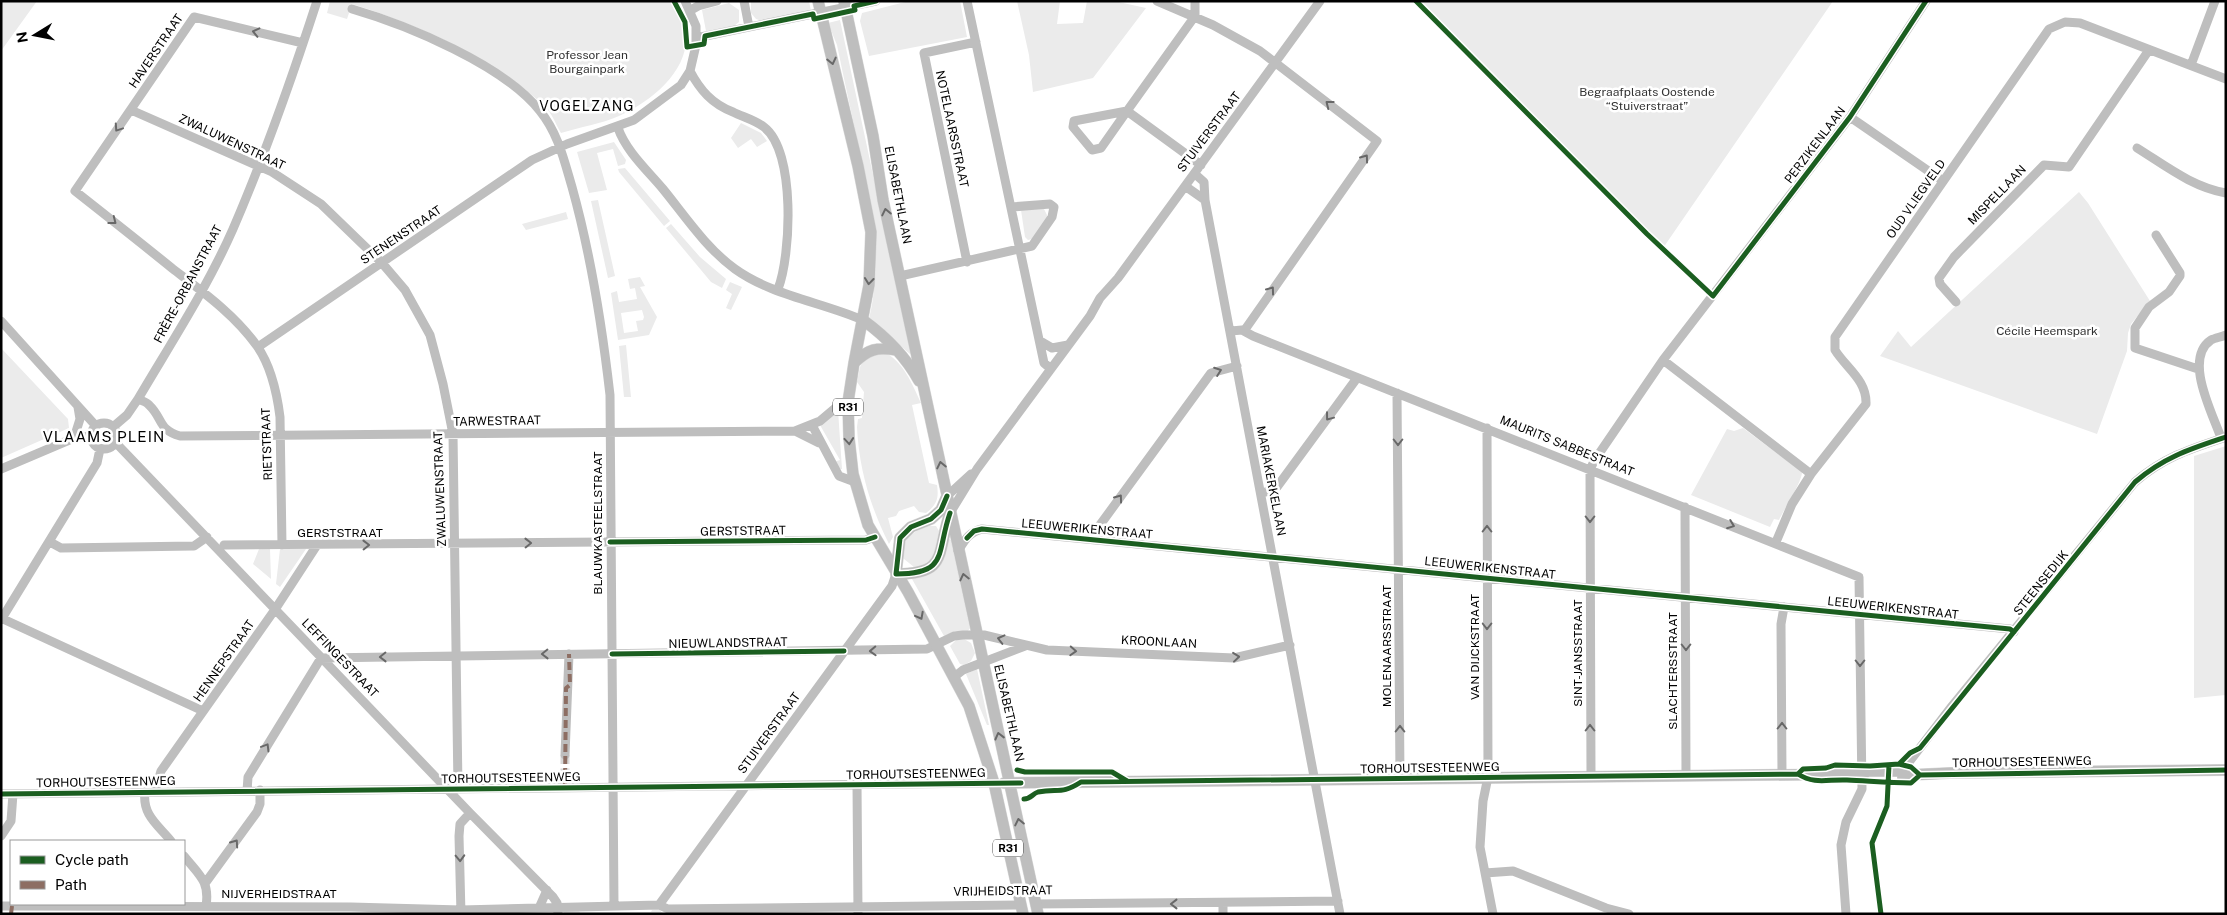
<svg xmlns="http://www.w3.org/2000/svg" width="2227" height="915" viewBox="0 0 2227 915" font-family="'Public Sans',sans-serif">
<rect width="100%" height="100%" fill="#fff"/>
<path fill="#ebebeb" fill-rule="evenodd" d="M1,1h36l-36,50z
M330,1h341c40,48 -7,95 -52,115 -18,8 -39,11 -58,17 -5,-8 -9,-20 -16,-26 -46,-47 -131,-84 -193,-103l-5,15 -20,-6z
M751,1h58l2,10 -49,10 -6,-2 -5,-6z
M909,1h51l7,36 -98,19 -9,-35 2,-8z
M1017,1h43l-3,23 26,-1 4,-22h27l32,7 -53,70 -60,14 -4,-37z
M1414,1h419l-172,250z
M729,3l10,7v12l-5,4 -28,5 -4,-21z
M840,20l71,333 -1,1 -41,-35c14,-59 3,-112 -10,-170 -7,-35 -15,-69 -22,-104l-9,-22z
M741,123l20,10 6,8 -10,6 -6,-8 -13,9 -7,-10z
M614,142l12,18 -1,4 -7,2 -5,-17 -16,4 10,37 -18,3 -12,-41z
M625,168l45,53 -6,5 -45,-54 -1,-3z
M2079,192l9,11 62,98 -19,23 -3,9 -1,18 -30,83 -217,-78 18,-25 13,16z
M598,200l17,76 -7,2 -17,-77z
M1043,207l5,10 -16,22 -4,1 -3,-3 -4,-27z
M566,212l2,7 -42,11 -4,-6z
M671,224l29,33 26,22 -4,9 -11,-6 -45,-54z
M640,277l5,9 -5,1 17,30 -8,18 -31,5 -7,-47 6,-2 2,11 18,-3 -2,-11 -5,1 -2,-10zM642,310l2,7 -1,3 -7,1 2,10 -14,2 -3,-20z
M730,282l12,5 -11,23 -5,-2 6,-14 -6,-4z
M626,345l5,52h-7l-5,-51z
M1,348l67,71 1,9 -68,30z
M884,352c20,10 28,32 37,51l-9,2 17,78 8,2c2,13 0,20 -11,28l-7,-1 -5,-6 -15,5 -3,5 -8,2 5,19 -4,7c-19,-38 -30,-75 -32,-117l1,-8 4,-1 2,-26 -7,-10 3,-15 5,-10z
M838,410l4,59h-3l-5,-7 6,-2 -20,-35z
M1743,428l59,44c0,10 -18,37 -23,48l-5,-1 -4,8 -79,-32 36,-66 7,2z
M2226,446v249l-32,3v-242z
M927,526h9l3,5 -5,25 -5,8 -15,3 -10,-8c-6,-18 9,-27 23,-33z
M948,538l3,2 19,88 -2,3h-13l-11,5 -32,-57c26,-7 32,-12 36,-41z
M259,549h11l1,30 -18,-15z
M280,549h26l-26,38 -4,-3z
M964,639l7,4 4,10 -4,8 -7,4 -4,-1 -10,-18 6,-6z
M977,669l12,56h-2l-21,-51z
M579,910l1,3 71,-1 1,-2h8l3,4h-100l2,-3z"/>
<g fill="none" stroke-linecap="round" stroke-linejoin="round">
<path stroke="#d9d9d9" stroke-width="9" stroke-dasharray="9 4.5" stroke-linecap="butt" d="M565,755v19"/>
<defs>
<path id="major" d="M818,1l40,165 13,66 -2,53 -15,78 -6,39 1,36 4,36 15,51 40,67 61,114 25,77 29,131
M844,1l29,135 10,64 155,714
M863,320c22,16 43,37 56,61
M854,363c14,-14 23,-16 42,-13
M896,573l4,-35 11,-11 20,-8 10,-9 6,-14
M896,574c53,0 40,-20 54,-61
M1903,778l5,-3 42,-2 276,-3
M1004,783l858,-9 6,-3h35l5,4"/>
</defs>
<use href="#major" stroke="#dbdbdb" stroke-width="12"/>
<path stroke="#bebebe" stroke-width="9" d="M744,1l5,26
M967,1l77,362 7,6
M1157,1l56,24 47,26 117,90 -133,190
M352,9c55,16 152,56 188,102 18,22 24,49 32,76 19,68 30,138 38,208l4,510
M691,10l7,-4 19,-5
M1195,16l-68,95 -53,10 -1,6 19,23 9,-2 26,-37 74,54
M1195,16v-15
M696,38l180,-37
M2191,65l24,-64
M690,71c10,19 22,33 43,41 10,5 22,8 31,15 32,24 27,129 14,162
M131,110l141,62 49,32 61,59 23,27 25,45 13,49 10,50 5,355
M1850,117l93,64
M618,128c8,23 29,42 45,61 22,27 43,59 72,80 36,26 86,33 128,51
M2137,148c29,18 55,39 89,45
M1195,174l9,8 1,18 135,714
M1185,186l20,14
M2156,235l24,38v3l-11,16 -20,15 -14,21v20l63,21
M967,262l-43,-209 52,-11
M900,276l132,-30 20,-29 2,-10 -4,-3 -39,3
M1956,302l-16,-18 -1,-6 15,-21 90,-92 25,2 80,-117
M1,321l95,105
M1231,331l11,-1 11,6 606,241 3,212 -16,33 -5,23 5,69
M1040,341l12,7 16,-3
M258,347l274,-187 35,-16 67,-24 47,-35 9,-14 6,-26v-19l-11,-25
M1663,360l148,114
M1397,393l3,385
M138,399c4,2 9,3 11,6 14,13 9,25 31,31l615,-5 25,-10 19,-16 9,-3
M91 436a13 13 0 1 1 26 0a13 13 0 1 1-26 0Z
M812,425l27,51 16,6
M113,427l14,-12 11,-16c33,-56 69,-111 95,-170 32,-74 59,-151 84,-228
M1487,428l1,349 -5,24 -3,46 13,67
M795,431l24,12
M74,438l6,-19 -2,-12
M2221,438c-8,-24 -38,-79 -10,-98 4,-2 10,-3 15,-5
M116,443l354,370 83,84 4,6 1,11
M1,469l73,-31 17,-2
M1261,494l16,-7 80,-109
M947,496l24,-22
M1685,507l1,269
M950,513l27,-44 113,-153 10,-18 18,-20 202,-277
M1096,540l1,-11 114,-156 26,-7
M50,542l11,6 133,-2 13,-9
M1776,542l16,-38 19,-30 55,-70c1,-24 -20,-36 -31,-54v-13l214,-308 16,-7 15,1 146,56
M224,545l642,-5 9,-3
M282,545l-2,-128c-3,-24 -9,-51 -23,-71 -22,-31 -54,-54 -84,-77 -32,-26 -65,-52 -98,-78l119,-174 109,26
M958,551c7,-11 11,-19 24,-22l1028,100 4,3
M1,618l202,93
M1,620l96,-157 3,-14
M954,677l9,-7 62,-24
M565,755l4,-101
M565,774v14
M1782,774l-1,-150 3,-17
M1591,776l-1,-306 4,-9 69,-101 187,-243 76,-116
M1902,777l4,-11 46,-60 183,-224c29,-25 55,-33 91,-45
M857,784l1,130
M247,791l1,-14 73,-119 606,-9 27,-13 9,-1h21l63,15 187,8 56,-13
M145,792c-3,23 13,33 26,49
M155,792l6,-21 115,-163 41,-63
M1,794l993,-11
M1,836l10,-15 2,-27
M184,856c15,19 26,25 22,50
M1485,873l28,-2 93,37 23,6
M206,882l51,-70 3,-8v-14
M1223,903v11
M1036,904l302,-3
M659,905l233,-319 4,-12
M1,906l350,1 110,3 198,-5 9,4 353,-4
M539,908l8,-18
M461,914l-2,-78 1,-12 10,-11"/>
<use href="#major" stroke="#bebebe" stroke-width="11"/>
<path stroke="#8d6e63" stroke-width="4" stroke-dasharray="8 4" stroke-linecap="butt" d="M565,788l1,-100 4,-3 -1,-31
M11,914l1,-8"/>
<defs>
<path id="cycleway" d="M674,1l11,21 2,25 17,-3 1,-8 108,-22 1,5 41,-9 -1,-4 22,-5
M1416,1l231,233 66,62 137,-179 76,-116
M947,496l-6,14 -10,9 -20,8 -11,11 -4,36c53,0 40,-21 54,-61
M967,538l7,-7 8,-2 1028,100 4,3
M610,542l256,-2 9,-3
M612,654l232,-3
M1899,764l11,-11 10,-5 215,-266c29,-25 55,-33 91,-45
M1017,770l8,2h87l15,9
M1798,774l5,-5 23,-1 9,-3 35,1 29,-2 12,3 9,8
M1798,774c17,11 30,5 49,6 22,1 43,3 64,3l9,-8
M1920,775l306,-5
M1,794l1020,-11
M1024,799c7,0 8,-5 14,-7 20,-4 23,3 43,-10l717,-8
M1881,914l-9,-71 15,-37 2,-41"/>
</defs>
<use href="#cycleway" stroke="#fff" stroke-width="8"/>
<use href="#cycleway" stroke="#1b5e20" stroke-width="5"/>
</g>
<defs><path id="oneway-chevron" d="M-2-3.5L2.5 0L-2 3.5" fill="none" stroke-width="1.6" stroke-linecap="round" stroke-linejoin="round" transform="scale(1.25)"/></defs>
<g stroke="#686868">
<use href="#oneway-chevron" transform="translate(256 32) rotate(-167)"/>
<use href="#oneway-chevron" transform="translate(832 61) rotate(77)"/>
<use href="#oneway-chevron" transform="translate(1329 104) rotate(-142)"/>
<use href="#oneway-chevron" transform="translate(118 128) rotate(124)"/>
<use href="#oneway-chevron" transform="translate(1365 158) rotate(-54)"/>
<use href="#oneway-chevron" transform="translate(886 212) rotate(-102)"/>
<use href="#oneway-chevron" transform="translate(113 221) rotate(38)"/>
<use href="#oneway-chevron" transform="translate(869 281) rotate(96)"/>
<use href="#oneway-chevron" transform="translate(1271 290) rotate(-54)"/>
<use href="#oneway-chevron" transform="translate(1218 371) rotate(-20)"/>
<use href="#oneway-chevron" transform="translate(1329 417) rotate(127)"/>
<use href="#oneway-chevron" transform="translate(849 441) rotate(85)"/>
<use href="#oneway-chevron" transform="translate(1398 442) rotate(90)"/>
<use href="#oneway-chevron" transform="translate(941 465) rotate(-102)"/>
<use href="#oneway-chevron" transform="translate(1119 498) rotate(-54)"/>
<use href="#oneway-chevron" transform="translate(1590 519) rotate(90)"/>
<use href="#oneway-chevron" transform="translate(1731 525) rotate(21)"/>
<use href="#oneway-chevron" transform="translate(1487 529) rotate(-90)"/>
<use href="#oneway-chevron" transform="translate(528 543) rotate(-1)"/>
<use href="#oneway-chevron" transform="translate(366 545) rotate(-1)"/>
<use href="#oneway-chevron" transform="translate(964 577) rotate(-103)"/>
<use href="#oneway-chevron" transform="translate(920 616) rotate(62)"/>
<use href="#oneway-chevron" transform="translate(1487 626) rotate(90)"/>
<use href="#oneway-chevron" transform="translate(1001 639) rotate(-166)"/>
<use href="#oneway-chevron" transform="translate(1686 647) rotate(90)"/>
<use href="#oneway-chevron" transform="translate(873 651) rotate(178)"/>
<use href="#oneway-chevron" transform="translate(1073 651) rotate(3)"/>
<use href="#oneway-chevron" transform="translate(545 654) rotate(179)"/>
<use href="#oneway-chevron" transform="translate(383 657) rotate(179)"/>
<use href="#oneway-chevron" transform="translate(1236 657) rotate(-6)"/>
<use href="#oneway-chevron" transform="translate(1860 663) rotate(90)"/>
<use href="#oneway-chevron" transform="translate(1782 726) rotate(-90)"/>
<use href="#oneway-chevron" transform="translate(1590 728) rotate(-90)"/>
<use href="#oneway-chevron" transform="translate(1400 729) rotate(-90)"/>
<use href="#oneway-chevron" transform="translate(999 736) rotate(-104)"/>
<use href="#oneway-chevron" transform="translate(266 747) rotate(-59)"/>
<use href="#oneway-chevron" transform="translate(1019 822) rotate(-102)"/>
<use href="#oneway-chevron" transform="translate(235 843) rotate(-55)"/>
<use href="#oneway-chevron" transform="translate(460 858) rotate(88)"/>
<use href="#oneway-chevron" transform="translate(1174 904) rotate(180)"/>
</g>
<g text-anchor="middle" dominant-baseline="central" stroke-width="5" stroke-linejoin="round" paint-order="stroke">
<g fill="#fff" stroke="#4c4c4c" stroke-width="1">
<rect x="833" y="398.5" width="30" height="17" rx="4"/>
<rect x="993" y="839.5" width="30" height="17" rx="4"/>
</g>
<g font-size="11" font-weight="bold" fill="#000">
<text x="848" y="407">R31</text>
<text x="1008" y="848">R31</text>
</g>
<g font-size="12" fill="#000" stroke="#fff">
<text transform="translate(156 51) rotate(-56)">HAVERSTRAAT</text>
<text transform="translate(952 129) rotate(78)">NOTELAARSSTRAAT</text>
<text transform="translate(1209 132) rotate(-53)">STUIVERSTRAAT</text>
<text transform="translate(232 142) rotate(25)">ZWALUWENSTRAAT</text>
<text transform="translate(1815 145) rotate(-53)">PERZIKENLAAN</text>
<text transform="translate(898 195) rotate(79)">ELISABETHLAAN</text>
<text transform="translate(1997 195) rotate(-46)">MISPELLAAN</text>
<text transform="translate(1916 199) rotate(-55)">OUD VLIEGVELD</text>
<text transform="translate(401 235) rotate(-34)">STENENSTRAAT</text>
<text transform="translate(188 284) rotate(-62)">FRÈRE-ORBANSTRAAT</text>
<text transform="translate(497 421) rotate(-1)">TARWESTRAAT</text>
<text transform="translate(267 444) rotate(-92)">RIETSTRAAT</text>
<text transform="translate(1567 446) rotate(22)">MAURITS SABBESTRAAT</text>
<text transform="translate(1271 481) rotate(79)">MARIAKERKELAAN</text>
<text transform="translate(440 489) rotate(-92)">ZWALUWENSTRAAT</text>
<text transform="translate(598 523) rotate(-90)">BLAUWKASTEELSTRAAT</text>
<text transform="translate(1087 529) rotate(5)">LEEUWERIKENSTRAAT</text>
<text transform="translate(743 531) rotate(-1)">GERSTSTRAAT</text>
<text x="340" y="533">GERSTSTRAAT</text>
<text transform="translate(1490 568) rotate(6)">LEEUWERIKENSTRAAT</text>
<text transform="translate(2041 583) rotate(-51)">STEENSEDIJK</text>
<text transform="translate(1893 608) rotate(6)">LEEUWERIKENSTRAAT</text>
<text transform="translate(1159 642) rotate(3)">KROONLAAN</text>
<text transform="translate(728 643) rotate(-1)">NIEUWLANDSTRAAT</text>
<text transform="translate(1387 646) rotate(-90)">MOLENAARSSTRAAT</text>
<text transform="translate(1475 647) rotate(-90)">VAN DIJCKSTRAAT</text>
<text transform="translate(1578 653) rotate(-90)">SINT-JANSSTRAAT</text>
<text transform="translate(340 658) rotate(46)">LEFFINGESTRAAT</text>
<text transform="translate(224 661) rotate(-55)">HENNEPSTRAAT</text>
<text transform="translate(1673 671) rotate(-90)">SLACHTERSSTRAAT</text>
<text transform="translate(1009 713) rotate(77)">ELISABETHLAAN</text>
<text transform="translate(769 733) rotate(-54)">STUIVERSTRAAT</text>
<text transform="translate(2022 762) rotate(-1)">TORHOUTSESTEENWEG</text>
<text transform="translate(1430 768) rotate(-1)">TORHOUTSESTEENWEG</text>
<text transform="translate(916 774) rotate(-1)">TORHOUTSESTEENWEG</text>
<text transform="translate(511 778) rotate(-1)">TORHOUTSESTEENWEG</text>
<text transform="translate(106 782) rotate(-1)">TORHOUTSESTEENWEG</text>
<text transform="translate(1003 891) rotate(-1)">VRIJHEIDSTRAAT</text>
<text x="279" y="894">NIJVERHEIDSTRAAT</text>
</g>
<g font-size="12" fill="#323232" stroke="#fff">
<text x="587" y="55">Professor Jean<tspan x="587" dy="14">Bourgainpark</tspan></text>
<text x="1647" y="92">Begraafplaats Oostende<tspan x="1647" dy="14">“Stuiverstraat”</tspan></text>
<text x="2047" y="331">Cécile Heemspark</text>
</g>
<g font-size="14" letter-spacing="1" fill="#000" stroke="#fff">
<text x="587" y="106">VOGELZANG</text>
</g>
<g font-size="15" letter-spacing="1" fill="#000" stroke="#fff">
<text x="104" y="436">VLAAMS PLEIN</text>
</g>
</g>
<rect width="2227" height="915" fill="none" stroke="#000000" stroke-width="5"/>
<rect x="10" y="840" width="175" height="65" fill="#ffffff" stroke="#999999"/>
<rect x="20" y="856" width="25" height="8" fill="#1b5e20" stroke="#999999"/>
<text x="55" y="865" font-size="15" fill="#000000">Cycle path</text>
<rect x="20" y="881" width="25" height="8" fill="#8d6e63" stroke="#999999"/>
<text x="55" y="890" font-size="15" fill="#000000">Path</text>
<g transform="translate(35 35) rotate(260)" stroke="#ffffff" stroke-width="4" paint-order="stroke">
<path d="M0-4L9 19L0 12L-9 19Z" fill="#000000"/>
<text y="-8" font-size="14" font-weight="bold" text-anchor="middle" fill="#000000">N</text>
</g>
</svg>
